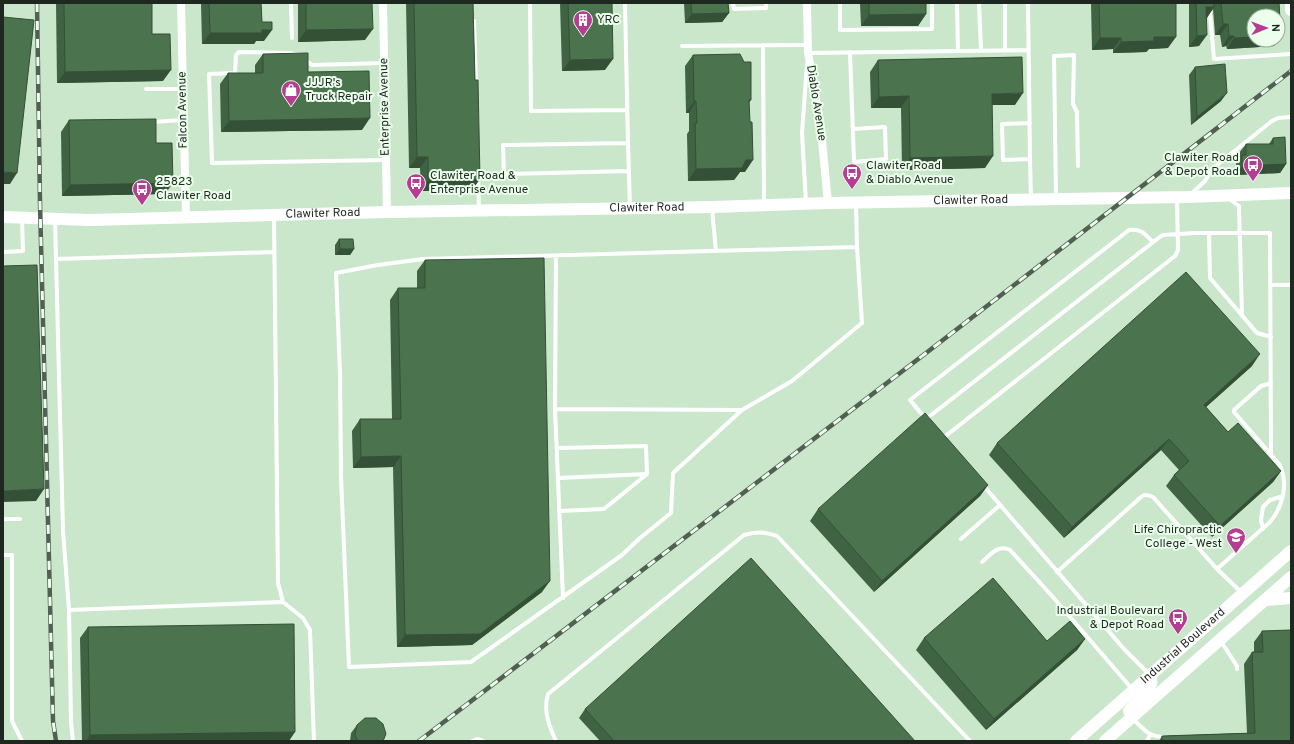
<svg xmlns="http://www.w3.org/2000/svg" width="1294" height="744" viewBox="0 0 1294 744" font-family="Overpass,sans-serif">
<rect width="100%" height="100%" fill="#dbf3dc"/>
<path fill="#cae7cc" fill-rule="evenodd" d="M3,3h1288v738h-1288zM1254,16h24v24h-24z"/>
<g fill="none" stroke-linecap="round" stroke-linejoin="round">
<path stroke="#fff" stroke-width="4" d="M291,3l1,35
M530,3l1,108 96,-1
M625,3l3,140
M733,3l1,6 32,-1v-5
M840,3v27l92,-1v-26
M957,3l1,48
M979,3l2,47
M1005,3v47
M1028,3l2,156 -27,1 -1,-36 28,-1
M1209,3l5,56 77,-5
M474,21l2,63
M763,45l1,160
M682,46l125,-1
M850,52l4,110 32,-3 -1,-32 -32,2
M808,53l221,-3
M300,55l-10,-2 -51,-1 -3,3 -1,18 -26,1 3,89 174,-3
M305,60l7,5 72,-2
M146,89h37
M152,122l32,-2
M1030,159l1,40
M629,171l-125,3 -1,-29 125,-2 2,64
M478,177l1,31
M1191,194l14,-13 7,-12 60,-48 6,-3 13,-1
M1056,198l-2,-142 20,-1 -1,49 4,8 1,54
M1228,198l11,8 3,110
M806,203l-4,-70 5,-69
M856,205l1,42 5,76 -70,58 -50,29 -69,63 -2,40 -31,25 -18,17 -151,107 -122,5 -8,-191 -1,-103 -4,-100 42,-8 45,-6 434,-12
M712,209l4,42
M274,216l4,367 5,19 20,16 7,12 4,111
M55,220l8,311 6,79 2,112 2,19
M1209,233l1,45 47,55 14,4
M3,252l20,-1 -1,-31
M556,256l-1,153 8,189
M57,259l217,-7
M1270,285h21
M555,409l186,1
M925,418l-15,-18 219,-170c11,-2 16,4 24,12
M926,419l235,-183 2,-1 32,-2h75l1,222
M943,438l232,-182 3,-6 -1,-51
M557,448l89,-2 1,28 -43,35 -45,2
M558,478l89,-4
M983,485l141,164 25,25
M3,519h17
M1263,529l-2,-9 2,-13 7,-7 13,-4
M961,539l39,-34
M3,555h9v166l10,20
M982,562c8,-7 16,-18 28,-12l42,46 81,94
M1217,569l53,-47c13,-15 19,-40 9,-58l-45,-52v-2l27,-24 10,-3
M1057,572l84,-75c4,-3 7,-2 12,0l64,72 24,23
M69,610l214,-8
M1220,640l17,26v3
M1132,718c13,12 16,19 34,19
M472,741l5,-2 6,2
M556,741c-7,-15 -13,-30 -8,-47l196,-159c14,-4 20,-3 33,1l193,205
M1147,741l3,-6"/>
<path stroke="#fff" stroke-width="8" d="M181,3l5,214
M383,3l4,209
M807,3l1,49 13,78 7,73"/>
<g stroke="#fff" stroke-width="12">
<path d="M1291,3v7"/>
<path id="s1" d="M3,217l87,3 297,-8 325,-5 116,-4 360,-6 103,-4"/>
<path d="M1265,600l26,-2"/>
<path d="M1129,711c8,-9 28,-23 21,-36"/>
<path id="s2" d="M1076,741l215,-190"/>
<path d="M1105,741l186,-164"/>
</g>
<defs>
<path id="rail" d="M37,3l3,200 13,518 3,20
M419,741l511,-391 361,-279"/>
</defs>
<use href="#rail" stroke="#525f53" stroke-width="4.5"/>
<use href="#rail" stroke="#ebffec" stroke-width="3" stroke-dasharray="9" stroke-linecap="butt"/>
</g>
<path fill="#406343" d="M56,3h96v31l11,47 -106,2z
M201,3h60l1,19 2,19h-8l-2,3h-52z
M298,3h74l-7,37 -67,2z
M406,3h67l2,77 5,99 -8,11 -51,1 -1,-23h-11z
M560,3h52l-7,67 -43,1z
M684,3h44l1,10 -7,9 -37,1z
M860,3h66v11l-8,12h-57z
M1091,3h85l-8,45 -19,1 -3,3 -33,1v-4l-21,1z
M1189,3h90l2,32 -3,5v-24l-24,24h24l-4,6 -47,3 -1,-3 -4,1 -2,-12h-5l-2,-26 -7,9 -7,28 -10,1z
M263,54l45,18 54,58 -141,2 -1,-48 8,-11h27v-8z
M693,55l58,45 -2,3 -4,69h-5l-6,8 -46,1 -1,-47 2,-3v-18h-3l-1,-47z
M878,60l137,45h-23l-7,63 -83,2 -1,-62h-30l-1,-36z
M1195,67l26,34 -30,24 -2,-50z
M69,120l87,23 9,51 -103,2 -1,-64z
M1273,138l13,26 -6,9 -44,2v-11l4,-6 -1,-5 7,-9h23z
M339,239l15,10 -4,6h-15v-10z
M425,260l117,332 -70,53 -75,2 -4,-180 -40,1 -1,-37 8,-12h32l-2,-119 8,-12h19v-17z
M1252,366l-46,41 22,25 53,39 -8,11 -61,55 -46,-51 8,-11 5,-5 -18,-20 -97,88 -75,-83 8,-12z
M988,485l-8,11 -106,96 -64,-71 8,-12z
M88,627l201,114h-207l-2,-103z
M1262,631l29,110h-132l3,-5 85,-3 -3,-69 8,-12h2v-10z
M924,638l123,3 38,-2 -8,11 -91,80 -70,-80z
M585,709l330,32h-315l-21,-23z
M357,725l26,16h-33l1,-8z"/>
<path fill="#345037" d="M1206,7h8l-7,11h-9z
M729,13l-7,9 -37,1 7,-9z
M926,14l-8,12h-57l8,-11z
M1223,24h5l-8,11h-5z
M373,29l-8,11 -67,2 8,-12z
M262,30h10l-8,11h-8l-2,3h-52l8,-11z
M1207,35l-8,11 -10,1 8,-11z
M1278,35h3l-3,5z
M1229,36h5l-8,10 -4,1z
M1154,37h22l-8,11 -19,1 -3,3 -33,1 8,-11z
M1254,37v3h24l-4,6 -47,3 7,-11z
M1100,38h21l-8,11 -21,1z
M613,59l-8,11 -43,1 8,-11z
M171,70l-8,11 -106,2 8,-11z
M1023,93l-8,12h-31l8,-11z
M1227,93l-6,8 -30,24 6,-8z
M909,96l-8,12h-30l8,-11z
M694,101h2l-7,12h-3z
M370,118l-8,12 -141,2 8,-11z
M993,156l-8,12 -83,2 8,-12z
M417,157h11l-8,11h-11z
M746,160h7l-8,12h-5l-6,8 -46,1 8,-12z
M1286,164l-6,9 -44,2 6,-9z
M3,172l14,1 -7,11h-7z
M480,179l-8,11 -51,1 7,-11z
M173,183l-8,11 -103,2 8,-11z
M340,249h14l-4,6h-15z
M1260,354l-8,12 -56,50 8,-11z
M1169,439l-8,11 -97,88 8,-11z
M401,456l-8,11 -40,1 8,-11z
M1281,471l-8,11 -61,55 8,-11z
M988,485l-8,11 -106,96 8,-11z
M44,489l-8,12 -33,1v-11z
M550,581l-8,11 -70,53 -75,2 8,-12z
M1085,639l-8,11 -91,80 8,-11z
M295,732l-6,9h-203l4,-6z"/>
<path fill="#4a734e" stroke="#345037" d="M64,3h88v31h18l1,36 -106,2z
M209,3h52l1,19h10v8h-10v3h-52z
M306,3h66l1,26 -67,1z
M414,3h59l2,77h3l2,99 -52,1v-23h-11z
M568,3h44l1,56 -43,1z
M691,3h37l1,10 -37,1z
M869,3h57v11l-57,1z
M1099,3h77v34h-22v4l-33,1v-4h-21z
M1196,3h18v4h-8l1,28 -10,1z
M1221,3h58l2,32h-3v-19h-24v21l-20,1v-2h-5l-1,-12h-5z
M3,17l31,3 -17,153 -14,-1z
M308,53v19l61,-1 1,47 -141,3 -1,-48h35v-19z
M740,54l4,8h7v38h-2l1,22h2l1,38h-7l-4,8 -46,1 -1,-46h2l-1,-22h-2l-1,-46z
M1022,57l1,36 -31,1 1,62 -83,2 -1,-62 -30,1 -1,-37z
M1225,64l2,29 -30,24 -2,-50z
M156,119v24h16l1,40 -103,2 -1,-65z
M1285,137l1,27 -44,2v-11h4v-11h27v-6z
M339,239h14l1,10h-14z
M544,258l6,323 -70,53 -75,1 -4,-179 -40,1 -1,-38h41l-3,-131h27v-28z
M37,265l7,224 -41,2v-225z
M1186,272l74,82 -56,51 24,27 10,-9 43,48 -61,55 -46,-51 15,-14 -20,-22 -97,88 -75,-84z
M925,413l63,72 -106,96 -64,-72z
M751,558l164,183h-301l-29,-32z
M993,578l54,63 23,-20 15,18 -91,80 -70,-81z
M294,624l1,108 -205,3 -2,-108z
M1291,630v111h-129v-5l93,-3 -3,-81h11l-1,-21z
M365,718h11l7,6 3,10 -3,7h-25l-3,-6 2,-10z"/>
<defs>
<symbol id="building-pin" viewBox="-11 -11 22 30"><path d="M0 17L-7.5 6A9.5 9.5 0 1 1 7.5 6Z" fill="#b53e93" stroke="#ebffec"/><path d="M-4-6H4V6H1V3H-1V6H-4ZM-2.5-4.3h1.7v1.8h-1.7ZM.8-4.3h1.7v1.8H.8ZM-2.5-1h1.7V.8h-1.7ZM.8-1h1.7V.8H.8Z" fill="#fff"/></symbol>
<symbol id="shop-pin" viewBox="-11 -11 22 30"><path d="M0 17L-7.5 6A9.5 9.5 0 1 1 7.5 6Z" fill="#b53e93" stroke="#ebffec"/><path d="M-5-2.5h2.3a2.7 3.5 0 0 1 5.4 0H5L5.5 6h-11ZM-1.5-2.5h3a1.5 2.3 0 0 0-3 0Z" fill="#fff"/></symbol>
<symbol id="bus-pin" viewBox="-11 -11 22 30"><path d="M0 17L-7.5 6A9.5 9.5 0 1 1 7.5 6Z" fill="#b53e93" stroke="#ebffec"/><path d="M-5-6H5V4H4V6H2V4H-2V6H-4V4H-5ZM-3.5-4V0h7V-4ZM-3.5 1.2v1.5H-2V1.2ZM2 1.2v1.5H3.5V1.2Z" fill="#fff"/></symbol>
<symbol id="school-pin" viewBox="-11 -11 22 30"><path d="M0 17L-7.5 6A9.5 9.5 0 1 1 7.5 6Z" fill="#b53e93" stroke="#ebffec"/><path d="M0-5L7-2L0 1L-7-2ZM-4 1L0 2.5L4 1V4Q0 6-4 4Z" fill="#fff"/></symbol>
</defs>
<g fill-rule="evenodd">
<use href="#building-pin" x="572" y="9" width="22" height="30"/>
<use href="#shop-pin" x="280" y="79" width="22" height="30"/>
<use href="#bus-pin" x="1242" y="154" width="22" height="30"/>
<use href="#bus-pin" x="841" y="162" width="22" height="30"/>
<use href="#bus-pin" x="405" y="172" width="22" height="30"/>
<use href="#bus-pin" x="131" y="178" width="22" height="30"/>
<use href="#school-pin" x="1225" y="526" width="22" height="30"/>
<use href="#bus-pin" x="1167" y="607" width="22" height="30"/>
</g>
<g text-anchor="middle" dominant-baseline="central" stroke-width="4" stroke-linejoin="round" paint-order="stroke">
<g font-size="12" fill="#1f2820" stroke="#ebffec" text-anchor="start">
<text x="597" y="20">YRC</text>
<text x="305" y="83">JJJR's<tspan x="305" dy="14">Truck Repair</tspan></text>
<text x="1239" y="158" text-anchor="end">Clawiter Road<tspan x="1239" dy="14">&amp; Depot Road</tspan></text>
<text x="866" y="166">Clawiter Road<tspan x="866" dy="14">&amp; Diablo Avenue</tspan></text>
<text x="430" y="176">Clawiter Road &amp;<tspan x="430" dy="14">Enterprise Avenue</tspan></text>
<text x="156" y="182">25823<tspan x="156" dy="14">Clawiter Road</tspan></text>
<text x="1222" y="530" text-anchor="end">Life Chiropractic<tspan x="1222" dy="14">College - West</tspan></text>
<text x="1164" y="611" text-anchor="end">Industrial Boulevard<tspan x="1164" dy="14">&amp; Depot Road</tspan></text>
</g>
<g font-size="12" fill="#1f2820" stroke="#ebffec">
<text transform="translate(816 103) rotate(81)">Diablo Avenue</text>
<text transform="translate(385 107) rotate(-91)">Enterprise Avenue</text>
<text transform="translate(183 110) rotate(-91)">Falcon Avenue</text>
<text stroke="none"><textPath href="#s1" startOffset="968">Clawiter Road</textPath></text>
<text stroke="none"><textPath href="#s1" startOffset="644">Clawiter Road</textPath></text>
<text stroke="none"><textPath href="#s1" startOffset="320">Clawiter Road</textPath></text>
<text stroke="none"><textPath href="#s2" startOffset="143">Industrial Boulevard</textPath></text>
</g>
</g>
<rect width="1294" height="744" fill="none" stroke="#1f2820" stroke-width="8"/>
<g transform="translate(1266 28) rotate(89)"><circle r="19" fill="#ebffec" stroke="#99a99a"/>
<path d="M0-3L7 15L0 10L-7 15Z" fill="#b53e93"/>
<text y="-6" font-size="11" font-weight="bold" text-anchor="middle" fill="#1f2820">N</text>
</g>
</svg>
